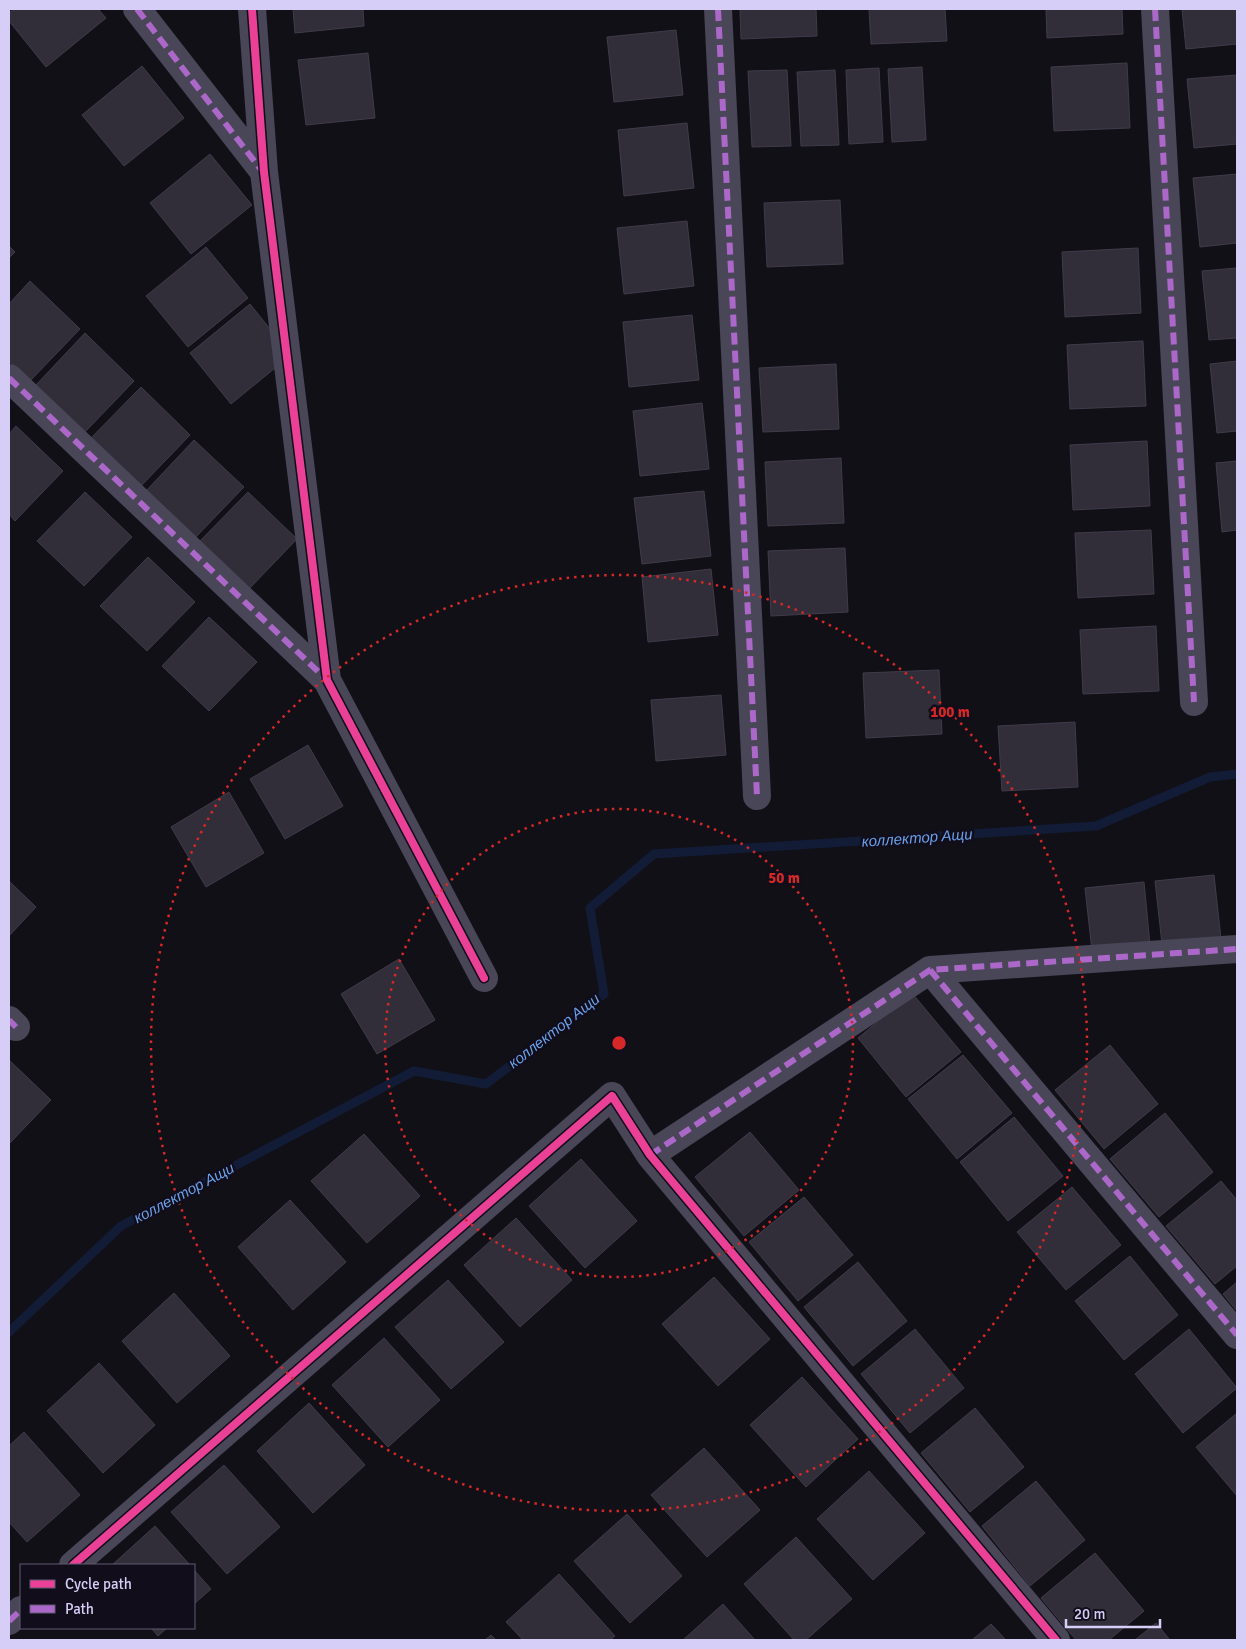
<svg xmlns="http://www.w3.org/2000/svg" width="1246" height="1649" viewBox="0 0 1246 1649" font-family="Signika,sans-serif">
<rect width="100%" height="100%" fill="#121017"/>
<g fill="none" stroke-linecap="round" stroke-linejoin="round">
<path stroke="#121c36" stroke-width="9" d="M9,1332l112,-106 293,-155 72,13 118,-90 -14,-86 64,-54 442,-28 114,-49 27,-3"/>
</g>
<path fill="#312e3a" stroke="#403b4a" d="M14,9h84l8,9 -60,49 -37,-46v-8z
M293,9h70l1,17 -69,7z
M740,9h76l1,27 -76,3z
M869,9h76l2,32 -76,3z
M1046,9h76l1,25 -76,4z
M1182,9h55v35l-51,5z
M676,30l7,65 -69,7 -7,-65z
M368,53l7,65 -69,7 -8,-65z
M1127,63l3,65 -76,3 -3,-64z
M142,66l42,52 -60,48 -42,-51z
M922,67l4,73 -34,2 -4,-73z
M879,68l4,74 -34,2 -3,-74z
M787,70l4,76 -39,1 -4,-76z
M835,70l4,75 -38,1 -4,-74z
M1237,75v69l-43,4 -7,-69z
M687,123l7,65 -70,8 -6,-66z
M210,154l42,51 -61,49 -41,-51z
M1237,174v69l-37,4 -7,-69z
M840,200l3,64 -76,3 -3,-64z
M687,221l7,65 -70,8 -7,-66z
M9,246l6,6 -6,6z
M206,247l42,51 -60,49 -42,-51z
M1138,248l3,65 -76,4 -3,-65z
M1237,268v70l-28,2 -7,-69z
M30,281l50,48 -50,52 -21,-20v-57z
M250,304l41,51 -60,49 -41,-51z
M692,315l7,65 -70,7 -6,-65z
M85,333l49,48 -50,52 -49,-47z
M1143,341l3,65 -76,3 -3,-64z
M1237,361v70l-20,2 -7,-69z
M836,364l3,65 -76,3 -4,-64z
M141,387l49,48 -50,52 -50,-48z
M702,403l7,66 -69,7 -7,-65z
M16,426l47,45 -48,50 -6,-7v-80z
M194,440l50,47 -50,52 -49,-47z
M1147,441l3,65 -77,4 -3,-65z
M841,458l3,65 -76,3 -3,-64z
M1237,461v69l-15,2 -6,-69z
M704,491l7,65 -69,8 -8,-66z
M85,492l47,45 -48,49 -47,-45z
M248,492l49,47 -50,52 -49,-48z
M1151,530l3,64 -76,4 -3,-65z
M845,548l3,64 -77,4 -3,-65z
M148,557l47,45 -48,49 -47,-45z
M711,569l7,66 -70,7 -6,-65z
M209,617l48,45 -48,49 -47,-45z
M1156,626l3,65 -76,3 -3,-64z
M939,670l3,64 -76,4 -3,-65z
M721,695l5,60 -70,6 -5,-61z
M1075,722l3,65 -76,4 -4,-65z
M308,745l35,61 -58,33 -35,-60z
M229,792l35,61 -58,34 -35,-60z
M1214,875l7,64 -59,5 -7,-63z
M9,881l27,26 -27,29z
M1144,882l6,63 -58,6 -7,-63z
M399,959l36,61 -58,34 -36,-60z
M912,993l49,59 -55,45 -48,-59z
M1110,1045l48,59 -54,45 -49,-59z
M963,1055l49,58 -55,46 -49,-60z
M9,1060l42,40 -42,44z
M1165,1113l48,59 -54,45 -49,-58z
M1014,1117l49,59 -55,45 -48,-59z
M750,1132l49,58 -55,46 -49,-59z
M364,1134l56,62 -53,47 -56,-62z
M581,1159l56,62 -52,47 -56,-62z
M1221,1181l16,19v66l-22,18 -49,-58z
M1072,1187l49,58 -55,45 -49,-58z
M804,1197l49,58 -55,46 -49,-59z
M290,1200l56,62 -53,48 -55,-63z
M516,1218l56,62 -52,47 -56,-62z
M1130,1256l48,59 -54,45 -49,-59z
M858,1262l49,59 -54,45 -49,-59z
M714,1277l56,62 -52,47 -56,-62z
M448,1280l56,62 -53,47 -56,-62z
M1237,1282v29l-14,-17z
M174,1293l56,63 -53,47 -55,-62z
M915,1329l49,59 -54,45 -49,-59z
M1189,1329l48,59 -54,45 -48,-59z
M384,1338l56,62 -52,47 -56,-62z
M99,1363l56,62 -52,48 -56,-62z
M802,1377l56,62 -52,48 -56,-62z
M309,1403l56,62 -52,48 -56,-62z
M975,1408l49,59 -54,45 -49,-59z
M1237,1413v83l-41,-49z
M24,1432l56,63 -53,47 -18,-20v-76z
M704,1448l56,62 -53,47 -56,-62z
M224,1465l56,62 -53,47 -56,-62z
M869,1471l56,62 -52,47 -56,-61z
M1036,1481l49,59 -55,46 -48,-60z
M627,1514l55,62 -52,47 -56,-62z
M155,1526l35,39h-78z
M796,1537l56,62 -46,41h-12l-50,-56z
M1095,1553l49,58 -35,29h-33l-35,-42z
M194,1570l17,19 -17,15z
M559,1574l56,62 -5,4h-87l-17,-18z
M723,1604l32,36h-72z
M1156,1623l14,17h-35z
M991,1624l15,16h-34z
M151,1628h16l-9,8z
M491,1635l5,5h-11z"/>
<g fill="none" stroke-linecap="round" stroke-linejoin="round">
<path stroke="#484657" stroke-width="28" d="M137,9l127,163
M252,9l12,163 63,508 157,298
M718,9l39,787
M1155,9l39,693
M9,378l318,302
M930,970l307,365
M9,1020l7,7
M650,1155l280,-185 307,-21
M73,1565l539,-469 38,59 406,485
M9,1621l12,-11"/>
<path stroke="#ac68c9" stroke-width="6" stroke-dasharray="12 6" stroke-linecap="butt" d="M137,9l125,162
M718,9l39,787
M1155,9l39,693
M9,378l317,301
M930,970l307,365
M9,1020l7,7
M650,1155l280,-185 307,-21
M9,1621l12,-11"/>
<defs>
<path id="cycleway" d="M252,9l12,163 63,508 157,298
M73,1565l539,-469 38,59 406,485"/>
</defs>
<use href="#cycleway" stroke="#110d1a" stroke-width="11"/>
<use href="#cycleway" stroke="#ea4096" stroke-width="8"/>
</g>
<g fill="none" stroke="#d62828" stroke-width="2.5" stroke-dasharray="2.5 5">
<circle cx="619" cy="1043" r="234"/>
<circle cx="619" cy="1043" r="468"/>
</g>
<g text-anchor="middle" dominant-baseline="central" stroke-width="5" stroke-linejoin="round" paint-order="stroke">
<g font-size="15" font-style="italic" fill="#6aa1ea" stroke="#110d1a">
<text transform="translate(917 838) rotate(-4)">коллектор Ащи</text>
<text transform="translate(554 1031) rotate(-38)">коллектор Ащи</text>
<text transform="translate(184 1193) rotate(-28)">коллектор Ащи</text>
</g>
</g>
<circle cx="619" cy="1043" r="8" fill="#d62828" stroke="#110d1a" stroke-width="2.5"/>
<g font-size="15" text-anchor="middle" font-weight="bold" fill="#d62828" stroke="#110d1a" stroke-width="5" stroke-linejoin="round" paint-order="stroke">
<text x="950" y="717">100 m</text>
<text x="784" y="883">50 m</text>
</g>
<rect width="1246" height="1649" fill="none" stroke="#d7cef8" stroke-width="20"/>
<rect x="20" y="1564" width="175" height="65" fill="#110d1a" stroke="#605a73"/>
<rect x="30" y="1580" width="25" height="8" fill="#ea4096" stroke="#605a73"/>
<text x="65" y="1589" font-size="15" fill="#d7cef8">Cycle path</text>
<rect x="30" y="1605" width="25" height="8" fill="#ac68c9" stroke="#605a73"/>
<text x="65" y="1614" font-size="15" fill="#d7cef8">Path</text>
<path d="M1066 1619v8h94v-8" fill="none" stroke="#d7cef8" stroke-width="2.5"/>
<text x="1074" y="1619" font-size="15" fill="#d7cef8" stroke="#110d1a" stroke-width="4" paint-order="stroke">20 m</text>
</svg>
